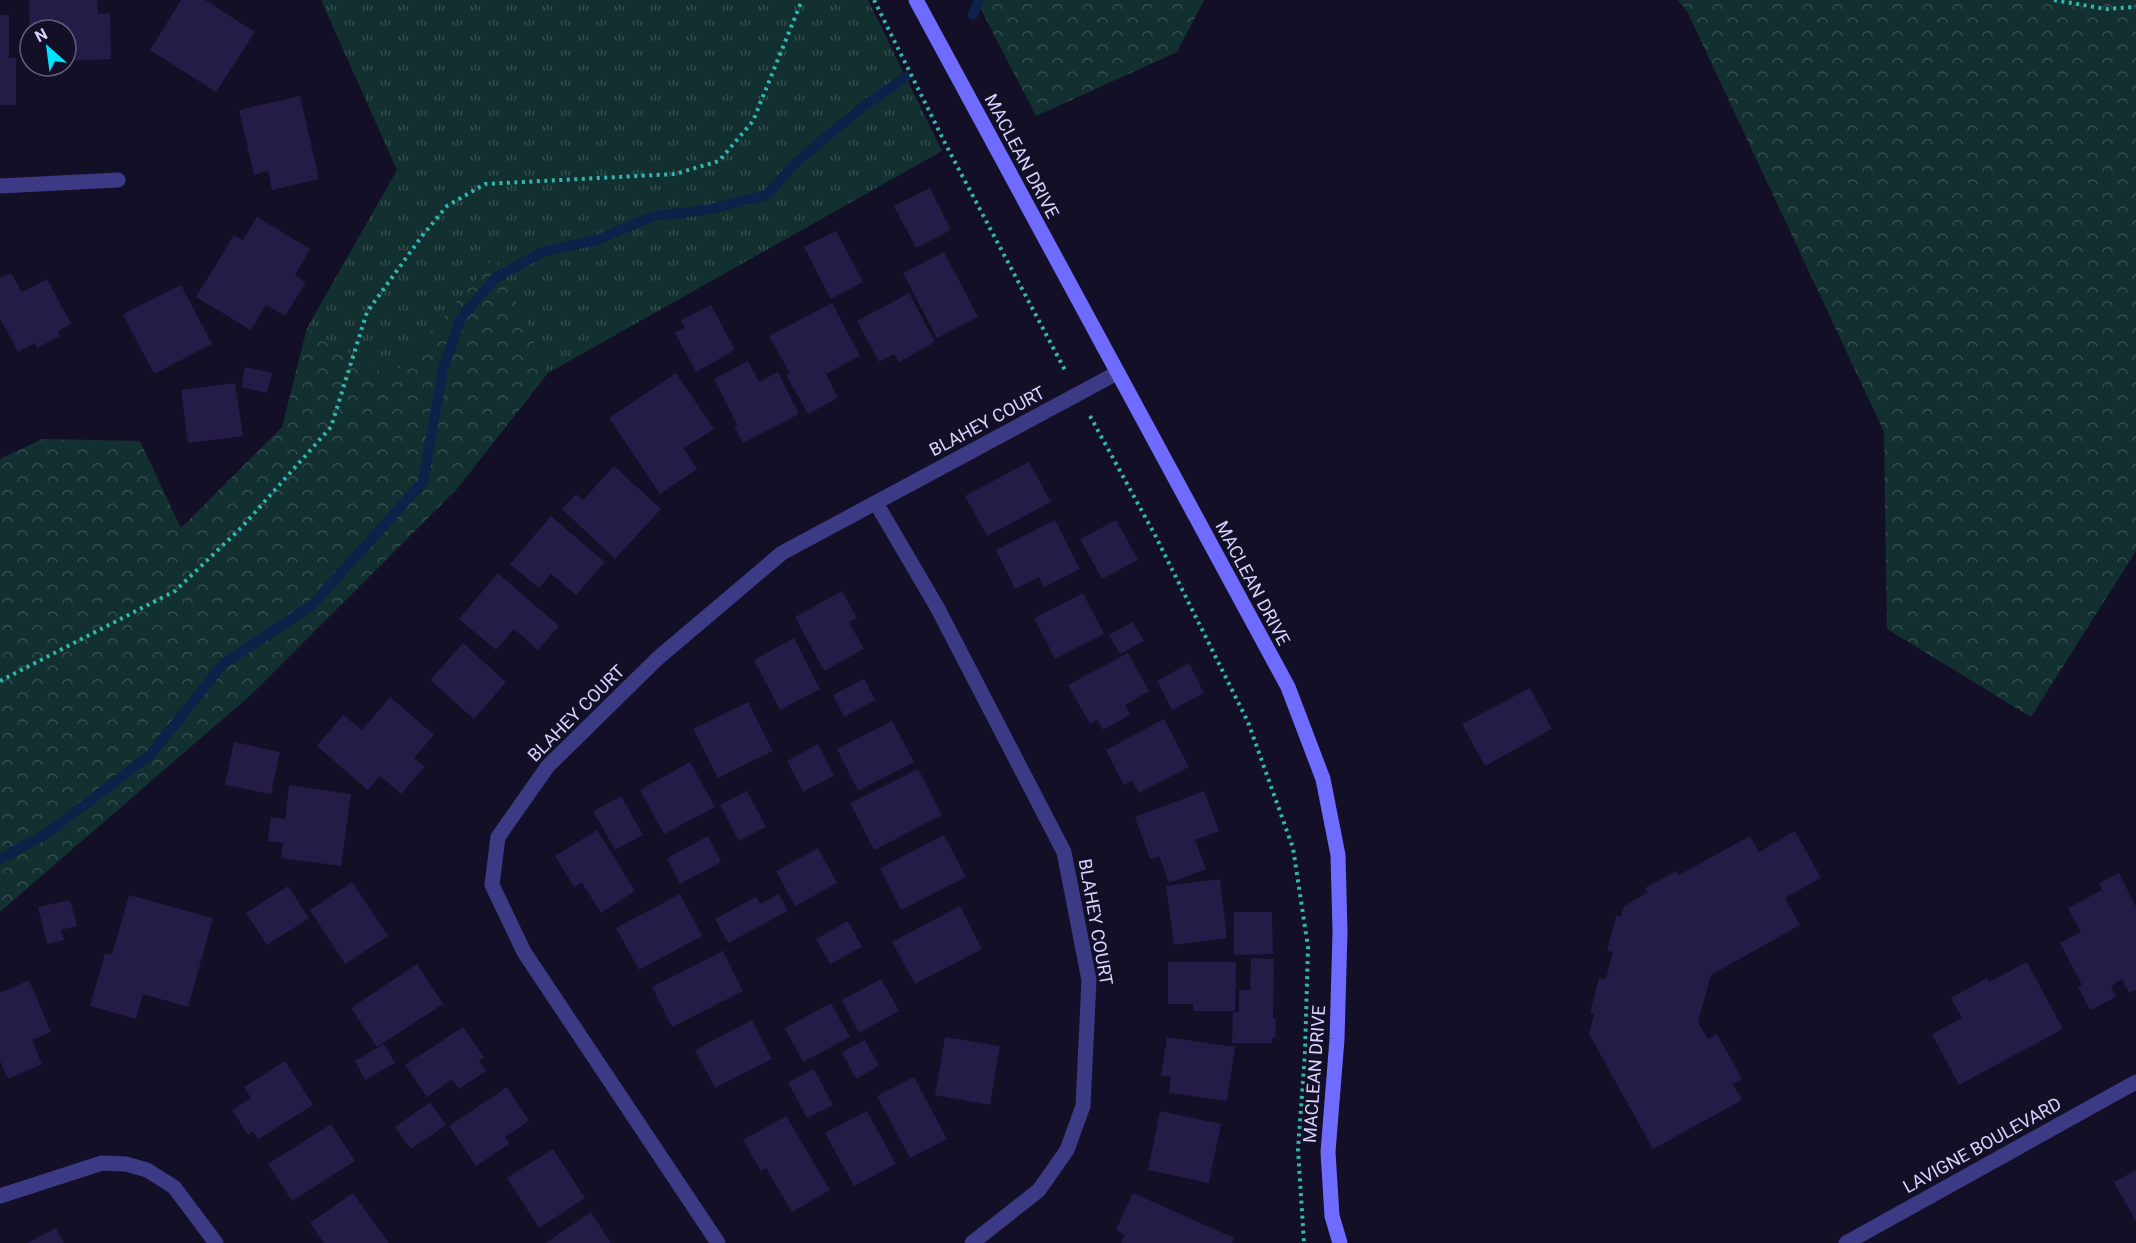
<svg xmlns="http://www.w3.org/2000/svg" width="2136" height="1243" viewBox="0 0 2136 1243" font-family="Roboto,sans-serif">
<defs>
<pattern id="grass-tufts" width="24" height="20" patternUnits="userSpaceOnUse" patternTransform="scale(1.5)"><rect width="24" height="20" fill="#12302f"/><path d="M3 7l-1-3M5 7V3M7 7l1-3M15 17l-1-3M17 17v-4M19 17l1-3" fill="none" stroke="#344d4e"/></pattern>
<pattern id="forest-crowns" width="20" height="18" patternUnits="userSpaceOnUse" patternTransform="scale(1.5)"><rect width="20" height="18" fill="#12302f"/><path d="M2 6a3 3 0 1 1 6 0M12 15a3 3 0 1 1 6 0" fill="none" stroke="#344d4e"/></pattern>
</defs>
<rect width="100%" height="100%" fill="#130f26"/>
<path fill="url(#grass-tufts)" d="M321,0h547l74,151 -394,222 -52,-117 -105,123 -84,-51 90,-158z"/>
<path fill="url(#forest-crowns)" d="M976,0h228l-27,52 -141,64z
M1678,0h458v551l-105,166 -144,-88 -3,-197 -197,-421z
M496,256l52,117 -91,116 -204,204 -253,219v-453l42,-20 98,2 41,87 101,-101 25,-99 84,50z"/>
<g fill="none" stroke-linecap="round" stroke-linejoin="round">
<path stroke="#0c2248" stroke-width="10" d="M973,15l6,-15
M0,859l46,-25 105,-80 72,-90 89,-59 111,-123 20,-113 18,-51 35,-41 49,-26 52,-11 56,-24 54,-6 60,-15 27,-31 71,-59 41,-28"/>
</g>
<path fill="#241b47" d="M29,0h68l1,14 12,-1 1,46 -42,2 -3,-31h-36z
M181,0h24l50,32 -39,60 -66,-42z
M0,15h9v43h7v47h-16z
M300,96l19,83 -47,11 -4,-19 -14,4 -15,-65z
M930,188l21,42 -35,18 -22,-42z
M257,217l53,32 -15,26 11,7 -21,34 -19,-11 -15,25 -55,-33 38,-62 9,5z
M836,231l27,51 -32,17 -27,-52z
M944,252l34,65 -41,21 -34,-65z
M11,273l11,19 25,-13 24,45 -13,7 2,5 -23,12 -2,-5 -17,9 -18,-34v-40z
M181,285l31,59 -58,30 -31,-60z
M909,293l26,49 -36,20 -5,-8 -15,8 -22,-41z
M832,303l28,53 -34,18 12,24 -30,16 -22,-39 4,-2 -21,-37z
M711,305l24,45 -39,22 -21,-39 10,-6 -4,-7z
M748,361l11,21 19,-10 21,42 -56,29 -9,-17 3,-1 -23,-46z
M245,367l27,6 -5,20 -26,-6z
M676,373l38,56 -30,19 13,21 -37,25 -51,-76z
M235,383l8,53 -55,7 -7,-53z
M1029,462l22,40 -64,34 -22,-40z
M614,466l47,43 -46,50 -53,-50 14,-15 7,6z
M551,516l54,46 -29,33 -25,-21 -12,14 -29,-24z
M1055,520l25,49 -36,18 -5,-10 -24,12 -19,-39z
M1116,520l22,40 -36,19 -22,-40z
M498,573l61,53 -21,24 -24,-21 -18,21 -37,-31z
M842,591l15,27 -8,4 15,27 -40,22 -29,-54z
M1083,593l21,41 -49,25 -21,-41z
M1133,622l11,19 -24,13 -11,-19z
M794,638l26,51 -40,21 -26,-50z
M463,643l43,39 -32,37 -44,-39z
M1128,653l21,38 -24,14 5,10 -27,15 -6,-10 -7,4 -22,-39z
M1189,663l15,30 -32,17 -15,-29z
M864,679l11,21 -31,17 -11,-22z
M1530,688l22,41 -67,37 -23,-42z
M390,697l44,38 -20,23 11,9 -24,27 -21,-18 -12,14 -51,-44 26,-31 19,15z
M748,702l25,49 -55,27 -25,-49z
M1164,719l25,48 -50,26 -7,-12 -8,4 -18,-35z
M892,721l22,41 -56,29 -21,-42z
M234,742l46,10 -9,42 -46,-9z
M818,744l16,32 -31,16 -16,-31z
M690,762l25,45 -51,27 -24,-44z
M918,769l24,46 -68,35 -24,-47z
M289,785l62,9 -10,72 -60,-8 2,-15 -15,-2 3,-24 14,2z
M747,791l19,36 -27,14 -19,-36z
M1204,791l15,40 -24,9 11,29 -37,14 -10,-27 -9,3 -15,-42z
M621,796l22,39 -28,15 -22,-39z
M597,830l38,61 -34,22 -19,-30 -8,4 -19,-31z
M1795,831l26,47 -36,20 15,27 -89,50 -13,47 10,17 9,-5 25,45 -9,5 9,16 -89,49 -64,-115 5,-20 -4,-1 9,-35 7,1 7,-27 -6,-1 9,-35 5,1 3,-11 23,-13 -2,-5 31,-17 3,4 71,-39 9,16z
M944,835l22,42 -65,33 -21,-42z
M708,836l13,26 -41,22 -13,-26z
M818,848l19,35 -42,23 -19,-35z
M2119,873l17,34v83l-7,3 -7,-14 -11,7 5,11 -26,13 -12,-23 4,-2 -22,-42 21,-11 -13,-24 34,-18 -3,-7z
M1220,879l7,59 -53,7 -8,-59z
M352,882l36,54 -43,28 -35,-54z
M288,886l21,32 -42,27 -21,-32z
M680,894l22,42 -63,34 -23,-42z
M779,894l9,17 -60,32 -13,-24 41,-22 4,7z
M129,895l84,23 -25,89 -45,-13 -7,25 -46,-13 15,-53 7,2z
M70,900l7,26 -16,4 3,10 -17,4 -9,-37z
M960,906l22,43 -67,35 -23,-42z
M1234,912h38l1,42 -39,1z
M848,921l14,26 -32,17 -14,-25z
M723,951l20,40 -71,36 -20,-40z
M1251,958l23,1 -1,59h3l-1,20h-3v5h-40l1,-31h6v-22h11z
M1168,962h68l-1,49h-42v-7h-25z
M2027,962l36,67 -104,56 -27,-51 30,-16 -11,-20 36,-20 2,4z
M417,964l26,40 -66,43 -26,-39z
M881,979l18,32 -40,22 -17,-33z
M29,980l22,52 -19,8 10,24 -34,15 -8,-18v-68z
M831,1003l19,34 -47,25 -18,-34z
M752,1020l20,39 -57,29 -20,-38z
M463,1027l21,30 -5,4 7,10 -27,18 -7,-10 -25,18 -22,-32z
M945,1037l55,9 -10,59 -55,-10z
M1167,1037l68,10 -8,54 -58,-8 2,-16 -10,-1z
M865,1040l14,26 -23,13 -14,-27z
M384,1044l11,19 -30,17 -10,-19z
M285,1061l28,44 -55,34 -5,-8 -5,4 -16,-25 19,-12 -7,-11z
M814,1069l19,36 -26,13 -19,-36z
M914,1077l33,62 -37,19 -33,-62z
M507,1087l22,34 -24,16 4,7 -33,22 -27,-40z
M430,1102l16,23 -35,24 -16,-22z
M867,1111l29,53 -42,22 -29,-53z
M1160,1111l61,13 -12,59 -61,-13z
M786,1116l44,74 -38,22 -26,-44 -5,3 -18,-31z
M331,1124l24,37 -63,40 -24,-37z
M553,1149l32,49 -46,30 -32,-50z
M2136,1170v52l-22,-40z
M353,1193l36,50h-65l-14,-20z
M1133,1193l101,45 -2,5h-111l4,-8 -9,-5z
M591,1212l20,31h-66z
M56,1228l8,15h-37z"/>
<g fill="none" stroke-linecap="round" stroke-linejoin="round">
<path stroke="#2fb8b0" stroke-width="4" stroke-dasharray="3 4.5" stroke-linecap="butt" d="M874,0l73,147 119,225
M2054,0l52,9 30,-2
M1090,416l65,119 93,187 45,126 15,99 -3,107 -7,95 6,94
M0,681l175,-90 66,-63 90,-101 36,-115 55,-76 25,-30 38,-22 190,-10 44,-13 34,-40 49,-121"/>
<path stroke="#3d3a85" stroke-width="15" d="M0,186l118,-6
M876,503l61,104 127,245 25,128 -6,126 -16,44 -28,40 -67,53
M0,1196l102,-33 24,1 21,6 27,17 42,56
M718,1243l-194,-291 -32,-67 6,-48 50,-71 110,-108 124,-105 335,-180
M1846,1243l290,-161"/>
<path stroke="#6f6bff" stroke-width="15" d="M916,0l372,687 35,92 15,76 2,77 -3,107 -9,113 4,64 8,27"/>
</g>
<g text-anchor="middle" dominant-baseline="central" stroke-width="5" stroke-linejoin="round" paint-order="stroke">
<g font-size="18" fill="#d9d4ff" stroke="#130f26">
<text transform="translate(1022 156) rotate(62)">MACLEAN DRIVE</text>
<text transform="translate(987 421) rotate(-28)">BLAHEY COURT</text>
<text transform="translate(1253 583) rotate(62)">MACLEAN DRIVE</text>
<text transform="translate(576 713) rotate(-45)">BLAHEY COURT</text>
<text transform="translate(1096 922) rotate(80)">BLAHEY COURT</text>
<text transform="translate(1314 1074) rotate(-86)">MACLEAN DRIVE</text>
<text transform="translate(1982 1145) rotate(-29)">LAVIGNE BOULEVARD</text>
</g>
</g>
<g transform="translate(48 48) rotate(332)"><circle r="28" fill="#130f26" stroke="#625e7d" stroke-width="1.5"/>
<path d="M0-4.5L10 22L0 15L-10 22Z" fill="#00e5ff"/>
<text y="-9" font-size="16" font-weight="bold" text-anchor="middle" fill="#d9d4ff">N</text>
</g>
</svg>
